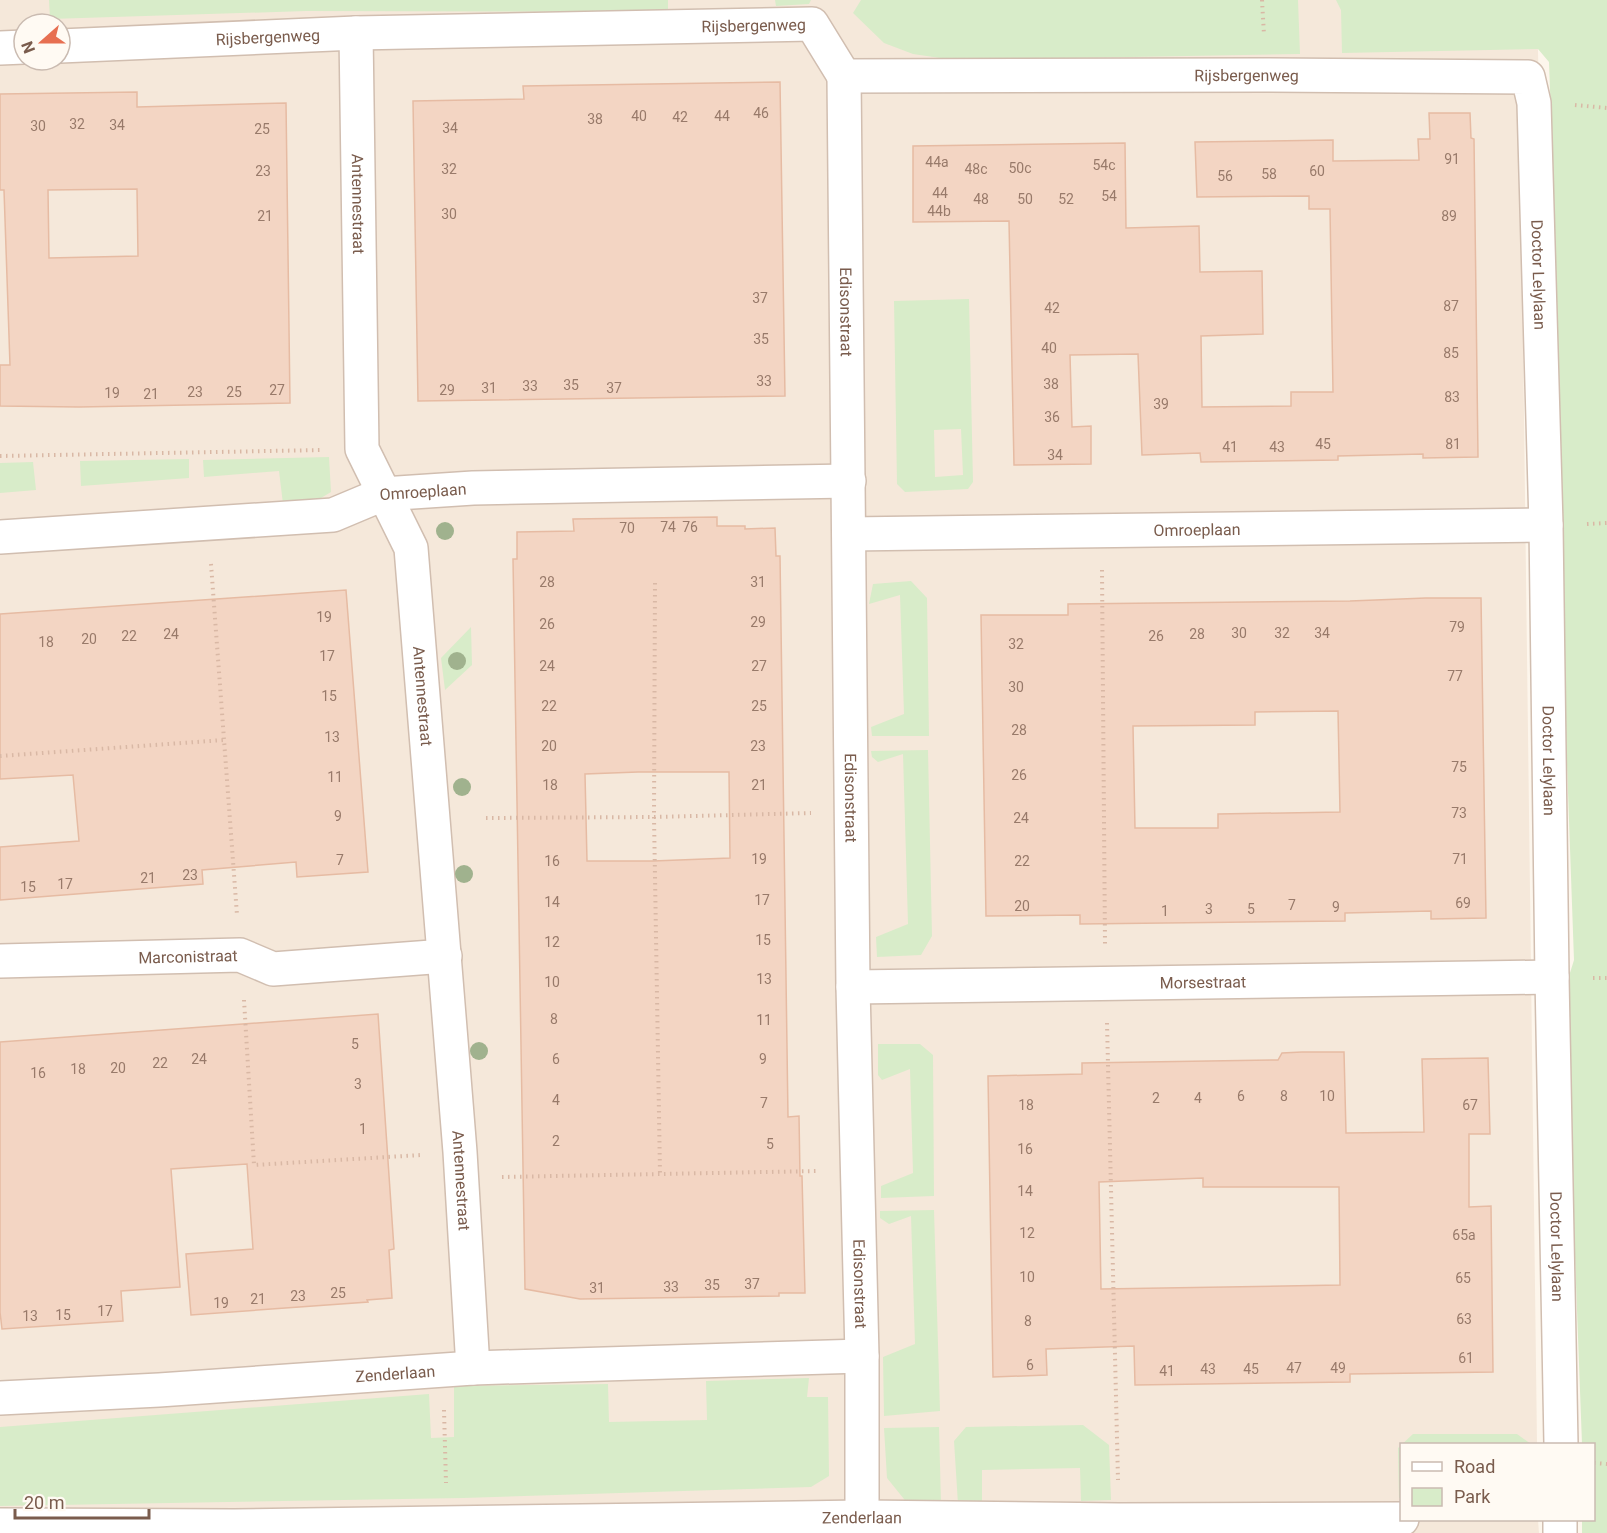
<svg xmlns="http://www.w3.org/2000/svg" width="1607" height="1533" viewBox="0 0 1607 1533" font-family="Roboto,sans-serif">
<rect width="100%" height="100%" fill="#fdf6ec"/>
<path fill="#f5e8da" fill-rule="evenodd" d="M0,0h1537l2,102 -19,-1 17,1343h-135v76h136l1,13h-1539zM24,24h36v36h-36z"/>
<path fill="#d8ecc9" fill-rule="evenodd" d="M49,0h619v12l-362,-1 -256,8z
M775,0h36l-2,4 -33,2z
M861,0h437l2,54 -346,6 -41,-6 -29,-11 -31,-30z
M1336,0h271v1533h-25v-13h12v-76h-12l-17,-455 9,-29 -15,-420 -4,-310 -6,-168 -11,-13 -196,4 -1,-43z
M969,299l4,183 -5,7 -63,3 -8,-8 -3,-183zM961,429l2,46 -28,2 -1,-47z
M329,457l2,35 -15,9 -33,3 -4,-33 -75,6 -1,-17z
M189,459v19l-108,8 -1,-25z
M33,462l3,28 -36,3v-30z
M911,581l16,17 2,138h-57l-1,-9 33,-13 -4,-119 -31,9 4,-20z
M471,627l1,38 -27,25 -4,-32z
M928,750l4,186 -11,19 -44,2 -1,-20 32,-13 -5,-170 -25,8 -6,-5 -1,-6z
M878,1044h42l13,11 1,141 -53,2v-12l32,-13 -3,-104 -28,11 -4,-5z
M934,1210l6,201 -56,5 -1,-59 32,-13 -4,-128 -22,8 -9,-6v-7z
M809,1378l-2,19h21l1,79 -18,11 -348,11 -463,8v-79l429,-33 2,44 23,-1v-51l154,-2 1,38 98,-2 -1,-39z
M1083,1425l26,20 2,55 -30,1 -1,-33 -98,2v33l-24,1 -4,-63 12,-14z
M939,1427l2,77h-33l-21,-26 -3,-50z
M1413,1434h104l14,10h-129v54h-3l-1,-50z"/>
<path fill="#f3d5c3" stroke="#e6bba3" stroke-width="1.5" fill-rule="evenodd" d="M780,82l5,314 -367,5 -5,-300 111,-2 -1,-13z
M137,92v15l149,-4 4,300 -211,4 -79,-1v-41h10l-6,-175h-4v-96zM137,189l1,67 -89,2 -1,-68z
M1429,113h41l1,25 3,1 4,318 -55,1v-4l-85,2v4l-137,2 -1,-9 -58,2 -4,-101 -68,1 2,72 19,-1v38l-77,1 -5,-244 -96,1v-76l212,-3 1,85 73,-2 1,46 62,-1 1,63 -62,2 1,71 89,-1v-14h42l-3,-183h-21v-13l-112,1 -2,-55 138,-2v21l86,-1 -1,-21h12z
M717,517v9h28v3l30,-1 1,28h4l8,561 11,-1 1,60h2l3,117h-26v3l-199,3 -55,-10 -12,-730h4v-27l57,-1 -1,-12zM638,772h91l1,86 -77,3h-66l-2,-87z
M346,590l22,282 -71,5 -1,-15 -94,8 1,14 -203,16v-53l79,-6 -6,-66 -73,4v-165z
M1426,598h55l5,320 -55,1v-8l-86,2v8l-265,3v-9l-94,1 -5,-301h87v-11l282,-3zM1338,711l2,101 -122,2v14h-83l-2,-102 122,-1v-13z
M378,1014l16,235 -5,1 3,48 -25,2 1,2 -177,13 -5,-61 67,-5 -6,-85 -76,5 9,118 -59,4 2,30 -121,8 -2,-17v-270z
M1302,1052h42l2,81 78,-1 -2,-73 66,-1 2,76h-21v73l22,-1 2,166 -143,2v8l-215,3 -1,-39 -88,3 1,26 -54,2 -5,-301 94,-2v-11l196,-3 4,-7zM1203,1178v9h136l1,98 -239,4 -2,-107z"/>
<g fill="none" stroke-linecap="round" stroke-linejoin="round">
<defs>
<g id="minor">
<path id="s1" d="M356,33l6,416 49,99 49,604 13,216"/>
<path id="s2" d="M60,46l296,-13 456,-9 32,52 422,-1 262,2 6,26 12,422 6,452 9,467"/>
<path d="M0,48l24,-1"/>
<path id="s3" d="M844,76l9,911 9,369v161"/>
<path id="s4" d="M849,534l697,-9"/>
<path id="s5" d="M0,537l333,-22 50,-21 90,-6 376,-7"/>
<path id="s6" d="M0,961l240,-6 33,14 172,-13"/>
<path id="s7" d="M853,987l699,-10"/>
<path id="s8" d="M0,1398l159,-8 314,-22 389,-12"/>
<path d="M1560,1520v13"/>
<path id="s9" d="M0,1525l234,1 628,-9 257,3 283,-1"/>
</g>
</defs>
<use href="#minor" stroke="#d1beb0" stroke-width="36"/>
<path stroke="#d9b8a5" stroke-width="4" stroke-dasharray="1.5 4.5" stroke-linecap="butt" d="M1262,0l2,35
M1575,105l32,3
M0,456l323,-6
M1587,524l20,-1
M211,564l26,351
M1102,570l3,374
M655,583l-1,234 6,357
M0,756l224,-16
M486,818l168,-1 157,-4
M1593,978h14
M244,1000l10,165 167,-10
M1107,1023l11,457
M502,1177l317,-6
M444,1410l2,73
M1594,1463l13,1"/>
<use href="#minor" stroke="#fff" stroke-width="33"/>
</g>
<g fill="#a0b28e">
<circle cx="445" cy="531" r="9"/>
<circle cx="457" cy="661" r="9"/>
<circle cx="462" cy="787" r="9"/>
<circle cx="464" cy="874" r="9"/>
<circle cx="479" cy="1051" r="9"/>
</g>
<g text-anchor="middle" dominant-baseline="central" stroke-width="5" stroke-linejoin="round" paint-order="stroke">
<g font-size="14" fill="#987a6a">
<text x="761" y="113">46</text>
<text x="639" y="116">40</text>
<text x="722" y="116">44</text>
<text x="680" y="117">42</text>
<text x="595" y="119">38</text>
<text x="77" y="124">32</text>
<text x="117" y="125">34</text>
<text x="38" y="126">30</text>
<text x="450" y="128">34</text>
<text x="262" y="129">25</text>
<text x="1452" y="159">91</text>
<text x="937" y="162">44a</text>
<text x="1104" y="165">54c</text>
<text x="1020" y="168">50c</text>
<text x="449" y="169">32</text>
<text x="976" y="169">48c</text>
<text x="263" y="171">23</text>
<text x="1317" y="171">60</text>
<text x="1269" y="174">58</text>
<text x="1225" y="176">56</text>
<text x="940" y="193">44</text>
<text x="1109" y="196">54</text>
<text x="981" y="199">48</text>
<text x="1025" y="199">50</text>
<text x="1066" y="199">52</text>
<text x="939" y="211">44b</text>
<text x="449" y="214">30</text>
<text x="265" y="216">21</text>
<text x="1449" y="216">89</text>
<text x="760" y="298">37</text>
<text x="1451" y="306">87</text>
<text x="1052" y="308">42</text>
<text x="761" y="339">35</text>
<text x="1049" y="348">40</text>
<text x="1451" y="353">85</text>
<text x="764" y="381">33</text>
<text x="1051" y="384">38</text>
<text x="571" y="385">35</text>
<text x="530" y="386">33</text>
<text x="489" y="388">31</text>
<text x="614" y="388">37</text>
<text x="277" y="390">27</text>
<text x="447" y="390">29</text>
<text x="195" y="392">23</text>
<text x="234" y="392">25</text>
<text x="112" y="393">19</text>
<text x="151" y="394">21</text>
<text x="1452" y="397">83</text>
<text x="1161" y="404">39</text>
<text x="1052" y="417">36</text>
<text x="1323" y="444">45</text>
<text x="1453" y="444">81</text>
<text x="1230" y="447">41</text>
<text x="1277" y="447">43</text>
<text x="1055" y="455">34</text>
<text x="668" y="527">74</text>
<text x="690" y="527">76</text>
<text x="627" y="528">70</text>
<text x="547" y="582">28</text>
<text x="758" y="582">31</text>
<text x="324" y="617">19</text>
<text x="758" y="622">29</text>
<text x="547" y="624">26</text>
<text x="1457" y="627">79</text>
<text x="1239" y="633">30</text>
<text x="1282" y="633">32</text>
<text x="1322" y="633">34</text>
<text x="171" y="634">24</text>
<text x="1197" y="634">28</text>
<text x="129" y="636">22</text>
<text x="1156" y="636">26</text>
<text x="89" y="639">20</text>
<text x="46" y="642">18</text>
<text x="1016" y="644">32</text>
<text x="327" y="656">17</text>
<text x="547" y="666">24</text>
<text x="759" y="666">27</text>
<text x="1455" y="676">77</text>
<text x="1016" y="687">30</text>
<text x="329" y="696">15</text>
<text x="549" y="706">22</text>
<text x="759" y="706">25</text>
<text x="1019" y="730">28</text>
<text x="332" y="737">13</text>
<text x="549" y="746">20</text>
<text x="758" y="746">23</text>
<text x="1459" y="767">75</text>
<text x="1019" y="775">26</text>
<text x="335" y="777">11</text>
<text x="550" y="785">18</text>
<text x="759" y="785">21</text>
<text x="1459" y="813">73</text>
<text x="338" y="816">9</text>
<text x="1021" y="818">24</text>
<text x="759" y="859">19</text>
<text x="1460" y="859">71</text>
<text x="340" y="860">7</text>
<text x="552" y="861">16</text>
<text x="1022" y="861">22</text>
<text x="190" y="875">23</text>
<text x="148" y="878">21</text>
<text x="65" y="884">17</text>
<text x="28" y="887">15</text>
<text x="762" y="900">17</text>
<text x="552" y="902">14</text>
<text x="1463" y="903">69</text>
<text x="1292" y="905">7</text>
<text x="1022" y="906">20</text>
<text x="1336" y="907">9</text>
<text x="1209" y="909">3</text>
<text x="1251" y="909">5</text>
<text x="1165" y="911">1</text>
<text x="763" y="940">15</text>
<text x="552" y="942">12</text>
<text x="764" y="979">13</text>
<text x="552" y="982">10</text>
<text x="554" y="1019">8</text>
<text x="764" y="1020">11</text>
<text x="355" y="1044">5</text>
<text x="199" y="1059">24</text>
<text x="556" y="1059">6</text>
<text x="763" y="1059">9</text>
<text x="160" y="1063">22</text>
<text x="118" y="1068">20</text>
<text x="78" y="1069">18</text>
<text x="38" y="1073">16</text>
<text x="358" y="1084">3</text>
<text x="1241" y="1096">6</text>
<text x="1284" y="1096">8</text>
<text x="1327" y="1096">10</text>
<text x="1156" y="1098">2</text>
<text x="1198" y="1098">4</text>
<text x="556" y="1100">4</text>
<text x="764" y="1103">7</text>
<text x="1026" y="1105">18</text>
<text x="1470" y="1105">67</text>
<text x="363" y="1129">1</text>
<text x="556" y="1141">2</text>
<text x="770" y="1144">5</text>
<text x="1025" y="1149">16</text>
<text x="1025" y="1191">14</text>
<text x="1027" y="1233">12</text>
<text x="1464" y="1235">65a</text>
<text x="1027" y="1277">10</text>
<text x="1463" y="1278">65</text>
<text x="752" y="1284">37</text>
<text x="712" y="1285">35</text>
<text x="671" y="1287">33</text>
<text x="597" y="1288">31</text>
<text x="338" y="1293">25</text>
<text x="298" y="1296">23</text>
<text x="258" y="1299">21</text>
<text x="221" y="1303">19</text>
<text x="105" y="1311">17</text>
<text x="63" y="1315">15</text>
<text x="30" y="1316">13</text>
<text x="1464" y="1319">63</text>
<text x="1028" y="1321">8</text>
<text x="1466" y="1358">61</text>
<text x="1030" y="1365">6</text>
<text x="1294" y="1368">47</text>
<text x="1338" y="1368">49</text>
<text x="1208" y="1369">43</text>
<text x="1251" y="1369">45</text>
<text x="1167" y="1371">41</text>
</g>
<g font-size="16" fill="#7a5c4d" stroke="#fffaf3">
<text stroke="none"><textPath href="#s2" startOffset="694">Rijsbergenweg</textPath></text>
<text stroke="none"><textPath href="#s2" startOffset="208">Rijsbergenweg</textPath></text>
<text stroke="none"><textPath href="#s2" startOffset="1216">Rijsbergenweg</textPath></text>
<text stroke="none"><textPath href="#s1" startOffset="171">Antennestraat</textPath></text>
<text stroke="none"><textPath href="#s2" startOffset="1696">Doctor Lelylaan</textPath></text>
<text stroke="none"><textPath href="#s3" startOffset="236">Edisonstraat</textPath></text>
<text stroke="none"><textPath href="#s5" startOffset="428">Omroeplaan</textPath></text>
<text stroke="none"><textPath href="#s4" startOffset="348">Omroeplaan</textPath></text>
<text stroke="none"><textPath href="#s1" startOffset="675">Antennestraat</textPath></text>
<text stroke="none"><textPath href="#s2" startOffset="2182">Doctor Lelylaan</textPath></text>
<text stroke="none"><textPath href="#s3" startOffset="722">Edisonstraat</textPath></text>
<text stroke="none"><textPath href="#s6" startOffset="188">Marconistraat</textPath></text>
<text stroke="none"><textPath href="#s7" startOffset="350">Morsestraat</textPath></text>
<text stroke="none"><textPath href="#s1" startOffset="1161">Antennestraat</textPath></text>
<text stroke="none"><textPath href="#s2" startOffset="2668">Doctor Lelylaan</textPath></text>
<text stroke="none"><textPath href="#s3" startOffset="1208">Edisonstraat</textPath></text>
<text stroke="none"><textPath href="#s8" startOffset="396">Zenderlaan</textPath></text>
<text stroke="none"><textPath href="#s9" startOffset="862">Zenderlaan</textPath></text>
</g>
</g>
<rect x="1400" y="1443" width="195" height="78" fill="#fffaf3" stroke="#cabbb1" stroke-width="1.5"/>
<rect x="1412" y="1462" width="30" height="9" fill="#ffffff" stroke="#cabbb1" stroke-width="1.5"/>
<text x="1454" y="1473" font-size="18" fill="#7a5c4d">Road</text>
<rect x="1412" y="1488" width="30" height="18" fill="#d8ecc9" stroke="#cabbb1" stroke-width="1.5"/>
<text x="1454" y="1503" font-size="18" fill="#7a5c4d">Park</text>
<g transform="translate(42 42) rotate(249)"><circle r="28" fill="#fffaf3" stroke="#cabbb1" stroke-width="1.5"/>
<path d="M0-4.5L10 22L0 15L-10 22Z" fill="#e76f51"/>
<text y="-9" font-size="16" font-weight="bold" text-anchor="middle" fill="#7a5c4d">N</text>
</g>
<path d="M15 1509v9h134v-9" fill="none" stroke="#7a5c4d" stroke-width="3"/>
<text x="24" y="1509" font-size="18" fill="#7a5c4d" stroke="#fffaf3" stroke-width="4.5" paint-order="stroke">20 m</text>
</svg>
